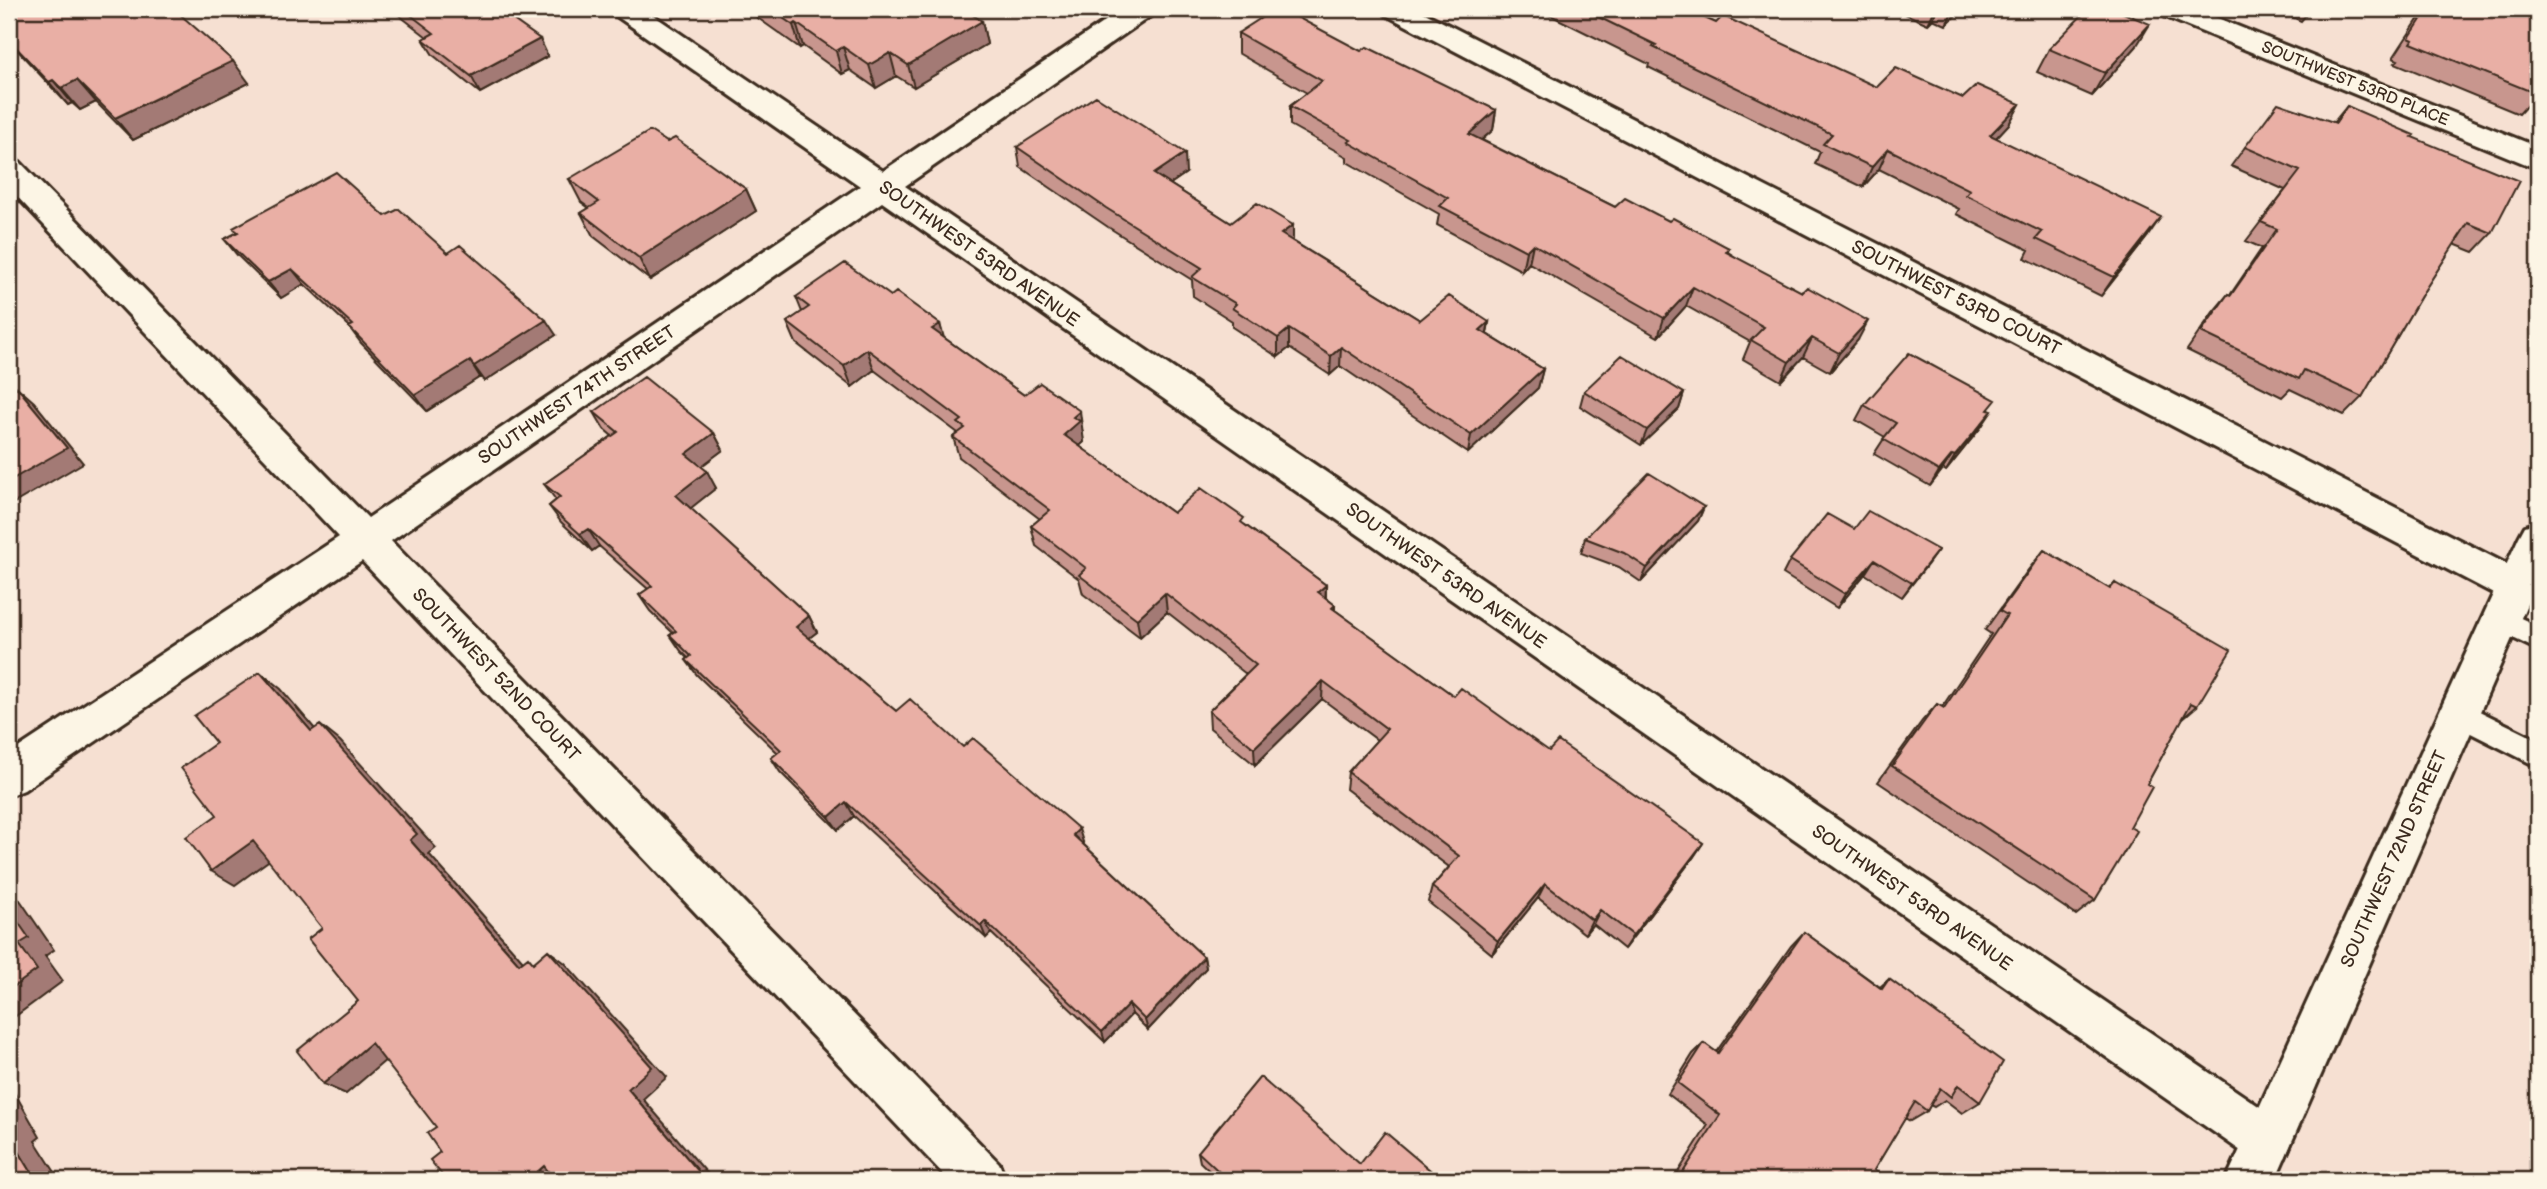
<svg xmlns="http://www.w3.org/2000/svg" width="2547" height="1189" viewBox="0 0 2547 1189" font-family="'Balsamiq Sans',sans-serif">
<rect width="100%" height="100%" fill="#f6e0d2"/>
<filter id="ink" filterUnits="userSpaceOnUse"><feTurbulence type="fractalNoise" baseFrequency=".0143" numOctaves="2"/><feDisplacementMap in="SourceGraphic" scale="14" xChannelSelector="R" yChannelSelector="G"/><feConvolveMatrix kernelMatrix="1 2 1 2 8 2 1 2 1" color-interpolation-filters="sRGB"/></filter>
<g filter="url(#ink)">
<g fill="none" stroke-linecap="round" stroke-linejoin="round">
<defs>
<path id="service" d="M2501,609l37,17v24l-46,-22 -4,-8 4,-8z
M2459,701l79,39v27l-89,-45 -4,-9 4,-9z"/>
<path id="minor" d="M611,9h33l239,162 240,-162h33l-4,6 -247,171 1380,938 7,17 -7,17 -17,7 -17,-7 -1369,-956 -491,339 608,622 7,17h-57l-587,-619 -338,229 -15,6v-42l330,-217 -330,-349v-29l11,3 348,356 492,-332 -245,-171z
M1382,9h35l1113,567 5,11 -5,11 -14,5 -14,-5 -1116,-583z
M2157,9h38l343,138v22l-377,-154z"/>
<path id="secondary" d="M2538,522v57l-263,601h-49l293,-643 6,-11z"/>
</defs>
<use href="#service" stroke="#3b2a1e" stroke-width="6"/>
<use href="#minor" stroke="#3b2a1e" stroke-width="6"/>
<use href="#secondary" stroke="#3b2a1e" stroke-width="6"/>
<use href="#service" fill="#fcf5e5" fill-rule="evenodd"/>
<use href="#minor" fill="#fcf5e5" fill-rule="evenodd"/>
<use href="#secondary" fill="#fcf5e5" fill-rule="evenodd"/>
</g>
<path fill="#c8968e" stroke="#3b2a1e" stroke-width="2" d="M391,9h107l50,47 -68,37 -47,-38 -10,-16 4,-2z
M745,9h218l19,12 5,23 -73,43 -18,-11 -20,12 -26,-18 -8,4 -39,-28 -3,2z
M1538,9h146l32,14 161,64 86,11 57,6 -11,20 -13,14 152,98 -47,60 -76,-38 4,-8 -73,-36 3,-5 -80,-40 -16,18 -48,-23 5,-12 -172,-85 1,-3z
M1894,9h68l-16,16 -13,-6 -5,5z
M2274,9h37l-10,12z
M2425,9h113l-1,85 -18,20 -124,-51 3,-3 -5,-2z
M175,10l74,73 -116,57 -37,-38 -16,8 -8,-7 -4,2 -59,-64v-29z
M1238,33l123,18 135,59 -3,20 -11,10 133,67 54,14 60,27 -1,4 130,88 -28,32 -27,-15 -22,24 -38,-22 7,-17 -64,-36 -28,31 -129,-74 -7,8 -85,-46 2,-11 -92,-52v-5l-57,-32v-19l17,-13 -69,-40z
M2136,47l-44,49 -55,-24 12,-23z
M2347,106l65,31 80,96 -18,19 -20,-8 -30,47 -62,106 -18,18 -54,-26 -8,8 -95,-47 26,-38 15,-18 2,1 32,-47 -16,-7 39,-51 -54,-24 14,-19 89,-25z
M667,142l79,47 10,22 -106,69 -57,-44 -12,-23 8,-5 -8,-6 -12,-23z
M1017,147l169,26 -16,11 61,39 62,2v16l127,79 69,2 -2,12 56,35 -5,19 -70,65 -128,-87 -10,9 -41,-27 -11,9 -46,-30v-6l-39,-25 -1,-16 -84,-53 -88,-60z
M385,216l63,37 108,82 -71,46 -5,-4 -53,34 -66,-68 -12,-16h1l-46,-43 -23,14 -44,-43 -13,-16z
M891,296l49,28 3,13 81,58 59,36 -1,1 2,10 -5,4 94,67 72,12 81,60v13l9,7v5l119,86 249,147 -10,15 -69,91 -31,-25 -8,10 -47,-36 -46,56 -64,-52 4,-15 17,-20 -103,-78 2,-17 29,-32 -55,-41 -67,66 -45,-37 -1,-17 37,-37 -79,-62 -27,25 -57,-43 -4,-15 -43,-33 -5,-20 9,-7 -81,-62 -6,-20 5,-4 -84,-63 -22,17 -56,-44 -9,-21 15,-10 -6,-15z
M1584,391l100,2 -5,16 -38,36 -61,-39z
M1864,405l125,5 -7,16 -36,45 -3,-2 -13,17 -56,-32 11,-17 -29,-17z
M594,412l120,21 9,17 -22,16 15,22 -26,20 119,108 8,16 -8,6 87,73 67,36 120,95 -1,1 122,114 2,11 -58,62 -16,-16 -27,28 -114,-109 -5,5 -132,-122 -16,14 -58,-58 -9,-14 7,-5 -81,-78 -11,-15 2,-2 -7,-7 -11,-16 3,-2 -23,-22 -11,-16 9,-6 -49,-43 -7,5 -31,-29 -12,-16 7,-6 -12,-16 68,-48 -8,-7z
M1704,507l-6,14 -57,61 -22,-15 -38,-14 4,-15z
M1854,529l84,21 -36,47 -37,-23 -28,34 -54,-34 7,-14z
M2044,550l66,39 5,-6 82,123 -15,13 -35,65 -17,43 -35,73 -19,15 -198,-133 44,-61 15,-17 5,3 49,-73 -6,-4 43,-60z
M1804,932l76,55 9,-8 91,123 -18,11 -17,-13 -11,7 -4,-2 -3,6 -17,10 -5,-3 -31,52 11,10h-212l35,-55 -40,-31 25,-40 11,-11 12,9 75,-106z
M1198,1152l162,12 70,6 -5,10h-206l-19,-18z"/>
<path fill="#a37a74" stroke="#3b2a1e" stroke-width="2" d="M1935,9h2l-4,10 -5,5z
M1954,9h8l-16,16 7,-15z
M982,21l5,23 -73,43 -6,-22z
M796,23l7,23 -3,2 -7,-23z
M2150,24l-14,23 -44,49 13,-23z
M540,39l8,17 -68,37 -9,-17z
M843,47l7,23 -8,4 -6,-23z
M890,53l6,23 -20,12 -7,-23z
M233,61l16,22 -116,57 -18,-22z
M53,80l19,23 -4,2 -19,-23z
M77,80l19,22 -16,8 -19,-22z
M2020,104l-11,20 -29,31 10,-20z
M1496,110l-3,20 -27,23 3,-19z
M1888,149l-9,20 -16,18 9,-20z
M1185,153l1,20 -30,21 -2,-20z
M746,189l10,22 -106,69 -11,-22z
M2161,217l-13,19 -47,60 13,-19z
M1293,225v19l-12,-10z
M1533,244l-4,19 -7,8 4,-20z
M292,269l12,15 -23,14 -13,-16z
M1693,287l-7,19 -28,31 6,-19z
M546,320l10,15 -71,46 -11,-15z
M1868,321l-10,19 -28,32 9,-19z
M1489,322l-4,19 -5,-11z
M940,324l6,21 -14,-16z
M1289,329v19l-11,9v-19z
M1812,338l-9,19 -22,24 8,-19z
M1341,347l-1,19 -10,9 1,-19z
M867,349l7,21 -22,17 -8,-21z
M470,361l10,16 -53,34 -12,-16z
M1543,369l-5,19 -70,65 3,-18z
M17,387l17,15 49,61 -74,43v-25z
M1684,393l-5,16 -38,36 6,-15z
M1080,411l4,31 -16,14 -4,-21 9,-18z
M1992,411l-10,15 -36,45 9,-15z
M714,433l9,17 -28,21 -9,-17z
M1952,455l-9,14 -13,17 9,-15z
M707,471l9,17 -30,24 -10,-17z
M1704,507l-6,14 -57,61 6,-14z
M588,529l11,17 -7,5 -12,-17z
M1938,550l-10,14 -26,33 10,-14z
M1874,560l-9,14 -28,34 8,-14z
M1326,585l-1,18 -7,-11z
M1165,593l2,19 -27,25 -3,-18z
M809,616l8,16 -13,10 -8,-15z
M260,672l21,17 50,59 -20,-17z
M1323,681l-1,18 -67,66 -1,-17z
M320,725l20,16 96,107 -7,6 108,123 -18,-13 -109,-124z
M846,802l8,14 -16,14 -9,-13z
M1079,829l4,13 -6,6 -4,-13z
M253,841l22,15 -40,29 -24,-14z
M1703,843l-10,15 -69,91 9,-14z
M1545,884l-7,14 -46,56 6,-13z
M9,894l11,6 34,50 -9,6 18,25 -54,40v-31l10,-46 -10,-35z
M1600,910l-7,14 -8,10 7,-14z
M985,921l6,12 -5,5 -5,-12z
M548,950l17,13 102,114 -24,22 70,81h-7l-78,-91z
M1204,957l2,11 -58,62 -3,-10z
M1129,1004l3,10 -27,28 -3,-10z
M371,1043l22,11 -47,40 -23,-10z
M9,1083l31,54 -5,4 25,39h-24l-27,-45z
M544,1166l12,14h-28z"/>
<path fill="#e9afa5" stroke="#3b2a1e" stroke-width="2" d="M13,9h161l59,52 -118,57 -38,-38 -16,8 -8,-8 -4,2 -40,-42v-28z
M403,9h95l42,30 -69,37 -48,-37 11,-6z
M770,9h193l19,12 -74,44 -18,-12 -21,12 -26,-18 -7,4 -40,-28 -3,2z
M1275,9h7l79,42 6,-4 129,63 -27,24 146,73 10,-9 44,23 4,-3 56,30 -3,4 76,40 5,-5 61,34 -29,32 -27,-15 -23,24 -38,-22 13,-13 -71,-40 -29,31 -131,-74 -7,7 -86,-45 8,-8 -100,-56 3,-2 -61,-34 32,-25 -84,-48z
M1582,9h102l32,14 7,-7 154,71 19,-19 67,30 14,-13 43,19 -30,31 171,82 -47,60 -78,-38 6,-7 -76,-37 4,-5 -82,-41 -16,18 -49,-23 9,-10 -179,-87 3,-2z
M2088,9h26l36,15 -45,49 -56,-24z
M2428,9h110v83l-1,2 -126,-51 2,-3 -4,-2z
M1096,96l89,57 -31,21 77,49 26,-20 36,22 -12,9 139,86 29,-24 40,26 -9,8 63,39 -72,66 -130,-88 -10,9 -42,-27 -11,9 -46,-30 4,-4 -44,-27 10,-9 -96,-60 -89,-61z
M2278,103l58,20 11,-17 67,29 -2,2 107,44 -27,52 -24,-10 -44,68 -62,106 -58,-27 -5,9 -98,-47 27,-38 3,1 46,-66 -16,-7 39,-51 -55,-24z
M650,131l17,11 8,-4 71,51 -107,69 -58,-45 18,-11 -30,-23z
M336,172l49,44 14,-7 49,44 12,-8 86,75 -72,46 -4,-5 -55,34 -66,-68 4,-2 -61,-56 -24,13 -44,-43 14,-7 -5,-4z
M845,263l46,33 5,-4 44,32 -8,5 92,66 16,-12 40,28 -7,6 7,4 -16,14 109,78 28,-25 43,30 -3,4 85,63 -8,7 17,13 -3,3 122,88 7,-8 88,63 9,-10 145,102 -70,92 -33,-25 -8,10 -47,-36 -47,57 -66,-54 27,-31 -111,-84 39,-43 -64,-48 -69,67 -45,-37 47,-46 -91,-72 -28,26 -58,-44 7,-7 -55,-42 19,-16 -97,-73 12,-9 -7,-5 4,-3 -95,-71 -23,17 -57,-44 22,-15 -13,-10z
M1909,353l87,47 -8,10 4,1 -37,45 -3,-1 -13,16 -56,-32 13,-16 -32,-18z
M1622,355l62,38 -37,37 -63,-39z
M644,377l70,56 -28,21 21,17 -31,24 133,121 -13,11 100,84 14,-12 53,48 10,-9 106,91 -6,6 131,122 -59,63 -16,-16 -27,28 -117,-111 -4,5 -135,-124 -17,15 -58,-59 10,-8 -95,-90 5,-4 -21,-21 6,-4 -37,-36 13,-9 -64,-57 -8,5 -31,-28 11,-9 -16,-13 74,-52 -24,-20z
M17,387l50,61 -58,33v-89z
M1649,473l55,34 -57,61 -23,-15 -39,-15z
M1868,511l70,39 -26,33 -38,-23 -29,34 -55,-34 37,-46 27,15z
M2044,550l66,39 5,-6 116,67 -34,56 -6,-3 -44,81 5,3 -22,40 7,4 -42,69 -203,-134 45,-62 7,4 63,-93 -7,-4z
M260,672l51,59 9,-6 97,109 -7,6 109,124 9,-7 5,6 15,-13 104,117 -24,22 78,91h-151l-11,-14 -16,14h-82l-16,-20 10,-8 -13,-19 9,-6 -65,-84 -48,41 -26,-33 61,-50 -50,-62 14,-11 -69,-87 -42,30 -25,-34 31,-22 -36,-47 35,-25 -22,-27z
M9,909l20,29 -10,6 18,26 -28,20z
M1804,932l78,57 7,-10 114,83 -23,40 -22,-17 -7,12 -11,-9 -13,23 -12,-9 -41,68 11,9v1h-207l42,-65 -42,-32 26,-40 14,10z
M1260,1077l100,87 25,-32 45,38 -8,10h-194l-30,-28z
M9,1123l3,6 -3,2z
M9,1135l27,45h-27z"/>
</g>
<g text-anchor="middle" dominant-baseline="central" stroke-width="6" stroke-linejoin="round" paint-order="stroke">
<g font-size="16" fill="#3b2a1e" stroke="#fcf5e5">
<text transform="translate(2355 84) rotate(22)">SOUTHWEST 53RD PLACE</text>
</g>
<g font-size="18" fill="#3b2a1e" stroke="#fcf5e5">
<text transform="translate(979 254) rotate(35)">SOUTHWEST 53RD AVENUE</text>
<text transform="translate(1956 298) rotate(27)">SOUTHWEST 53RD COURT</text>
<text transform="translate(577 395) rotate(-34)">SOUTHWEST 74TH STREET</text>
<text transform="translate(1446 576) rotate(35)">SOUTHWEST 53RD AVENUE</text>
<text transform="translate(496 675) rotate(46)">SOUTHWEST 52ND COURT</text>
<text transform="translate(2394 859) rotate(-66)">SOUTHWEST 72ND STREET</text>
<text transform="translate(1912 898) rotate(35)">SOUTHWEST 53RD AVENUE</text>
</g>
</g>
<rect width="2547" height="1189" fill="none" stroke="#fcf5e5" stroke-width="35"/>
<rect x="18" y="18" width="2512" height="1154" fill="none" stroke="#3b2a1e" stroke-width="2.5" filter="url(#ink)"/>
</svg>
